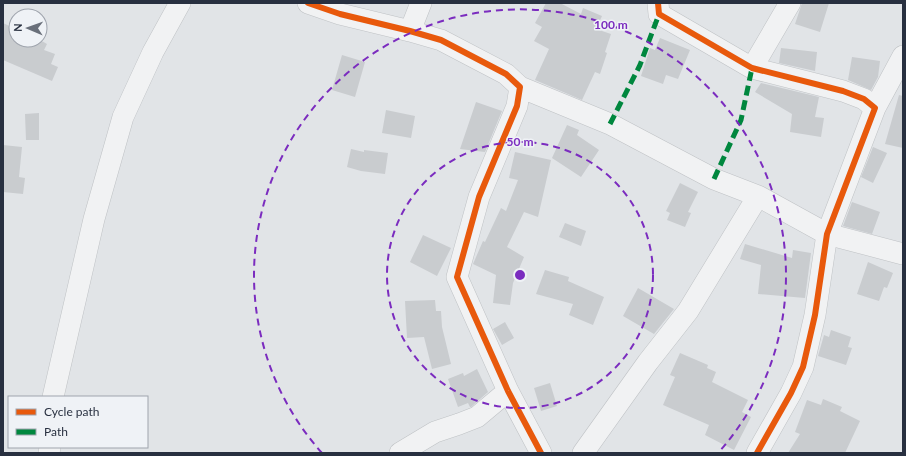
<svg xmlns="http://www.w3.org/2000/svg" width="906" height="456" viewBox="0 0 906 456" font-family="Lato,sans-serif">
<rect width="100%" height="100%" fill="#e1e4e7"/>
<path fill="#c9cccf" d="M546,3h14l21,11 2,-6 19,8 -6,13 15,5 -6,18 2,1 -7,21 -5,-2 -13,28 -47,-20 14,-31 -15,-8 8,-14 -7,-4z
M802,3h27l-9,29 -25,-8z
M3,23l13,6v11h24l7,4 -3,6 11,4 -4,10 7,3 -6,14 -49,-21z
M660,38l30,12 -12,29 -12,-4 -3,9 -22,-8 9,-28 5,2z
M781,48l36,4 -2,19 -36,-8z
M342,55l23,7 -10,35 -23,-7z
M852,57l28,4 -2,16 -7,13 -23,-10z
M761,83l58,14 -4,20 9,1 -3,19 -31,-5 2,-18 -37,-22z
M899,95l4,1v52l-18,-4z
M476,102l26,9 -17,41 -25,-3z
M386,110l29,6 -4,22 -29,-5z
M39,113v27h-13l-1,-26z
M567,125l12,5 -2,5 22,15 -18,27 -29,-19z
M3,145l19,2 -3,30 6,1 -2,16 -20,-2z
M873,147l14,6 -14,30 -12,-6z
M351,149l13,3v-2l24,3 -3,21 -24,-3 -14,-4z
M515,152l36,8 -13,57 -14,-5 -17,35 17,10 -11,26 -3,22 -17,-2 3,-28 -23,-11 10,-23 2,1 16,-34 5,3 12,-31 -9,-2z
M680,183l18,9 -10,20 3,1 -6,14 -18,-7 3,-7 -4,-2z
M852,202l28,10 -8,22 -29,-8z
M565,223l21,8 -5,15 -22,-9z
M423,235l28,13 -14,28 -27,-14z
M745,244l47,14 1,-8 18,3 -6,45 -47,-4 3,-29 -21,-6z
M868,262l25,11 -6,15 -3,-1 -5,14 -22,-7z
M545,270l24,7 -1,4 36,16 -11,28 -24,-10 4,-11 -37,-10z
M638,288l36,21 -20,25 -31,-18z
M435,300l1,11h5l1,16 9,37 -19,5 -8,-32 -17,1 -2,-37z
M505,322l9,16 -12,7 -9,-16z
M831,330l20,7 -3,10 4,1 -6,17 -28,-9 6,-21 5,2z
M680,353l28,12 -1,3 9,4 -4,10 36,18 -6,12 9,5 -17,33 -29,-15 4,-10 -46,-20 12,-28 -5,-2z
M477,369l11,23 -17,15h-1l-2,-4 -10,4 -10,-28 15,-6 1,3z
M550,383l7,23 -16,5 -7,-23z
M823,399l19,8 -2,4 20,10 -15,32h-57l12,-19 -5,-2 12,-32 14,5z"/>
<g fill="none" stroke-linecap="round" stroke-linejoin="round">
<defs>
<path id="street" d="M308,3l32,11 70,17 31,9 65,34 14,13 -3,19 -38,91 -22,80 51,114 33,62
M658,3l1,11 93,54 91,23 21,8 11,9 -48,126 -12,81 -12,52 -12,26 -34,60
M410,31l11,-28
M752,68l38,-65
M520,87l90,37 104,55 44,17 69,38 76,20
M875,108l28,-52
M53,397l41,-178 29,-102 30,-65 27,-49
M49,453l1,-6
M400,453l35,-21 24,-8 18,-7 31,-26
M583,453l65,-91 40,-51 70,-115"/>
</defs>
<use href="#street" stroke="#bfc2c5" stroke-width="22"/>
<use href="#street" stroke="#f1f2f3" stroke-width="21"/>
<path stroke="#00873e" stroke-width="5" stroke-dasharray="10 5" stroke-linecap="butt" d="M610,124l30,-59 19,-51
M714,179l27,-59 11,-52"/>
<defs>
<path id="cycleway" d="M308,3l32,11 70,17 31,9 65,34 14,13 -3,19 -38,91 -22,80 51,114 33,62
M658,3l1,11 93,54 91,23 21,8 11,9 -48,126 -12,81 -12,52 -12,26 -34,60"/>
</defs>
<use href="#cycleway" stroke="#eff2f6" stroke-width="8"/>
<use href="#cycleway" stroke="#e8590c" stroke-width="6"/>
</g>
<g fill="none" stroke="#7b2cbf" stroke-width="2" stroke-dasharray="7 5">
<circle cx="520" cy="275" r="133"/>
<path d="M322 453A266 266 0 1 1 718 453"/>
</g>
<circle cx="520" cy="275" r="6" fill="#7b2cbf" stroke="#eff2f6" stroke-width="2"/>
<g font-size="12" text-anchor="middle" font-weight="bold" fill="#7b2cbf" stroke="#eff2f6" stroke-width="3" stroke-linejoin="round" paint-order="stroke">
<text x="611" y="29">100 m</text>
<text x="520" y="146">50 m</text>
</g>
<rect width="906" height="456" fill="none" stroke="#283040" stroke-width="8"/>
<rect x="8" y="396" width="140" height="52" fill="#eff2f6" stroke="#9fa4ad"/>
<rect x="16" y="409" width="20" height="6" fill="#e8590c" stroke="#9fa4ad"/>
<text x="44" y="416" font-size="12" fill="#283040">Cycle path</text>
<rect x="16" y="429" width="20" height="6" fill="#00873e" stroke="#9fa4ad"/>
<text x="44" y="436" font-size="12" fill="#283040">Path</text>
<g transform="translate(28 28) rotate(272)"><circle r="19" fill="#eff2f6" stroke="#9fa4ad"/>
<path d="M0-3L7 15L0 10L-7 15Z" fill="#696f7a"/>
<text y="-6" font-size="11" font-weight="bold" text-anchor="middle" fill="#283040">N</text>
</g>
</svg>
